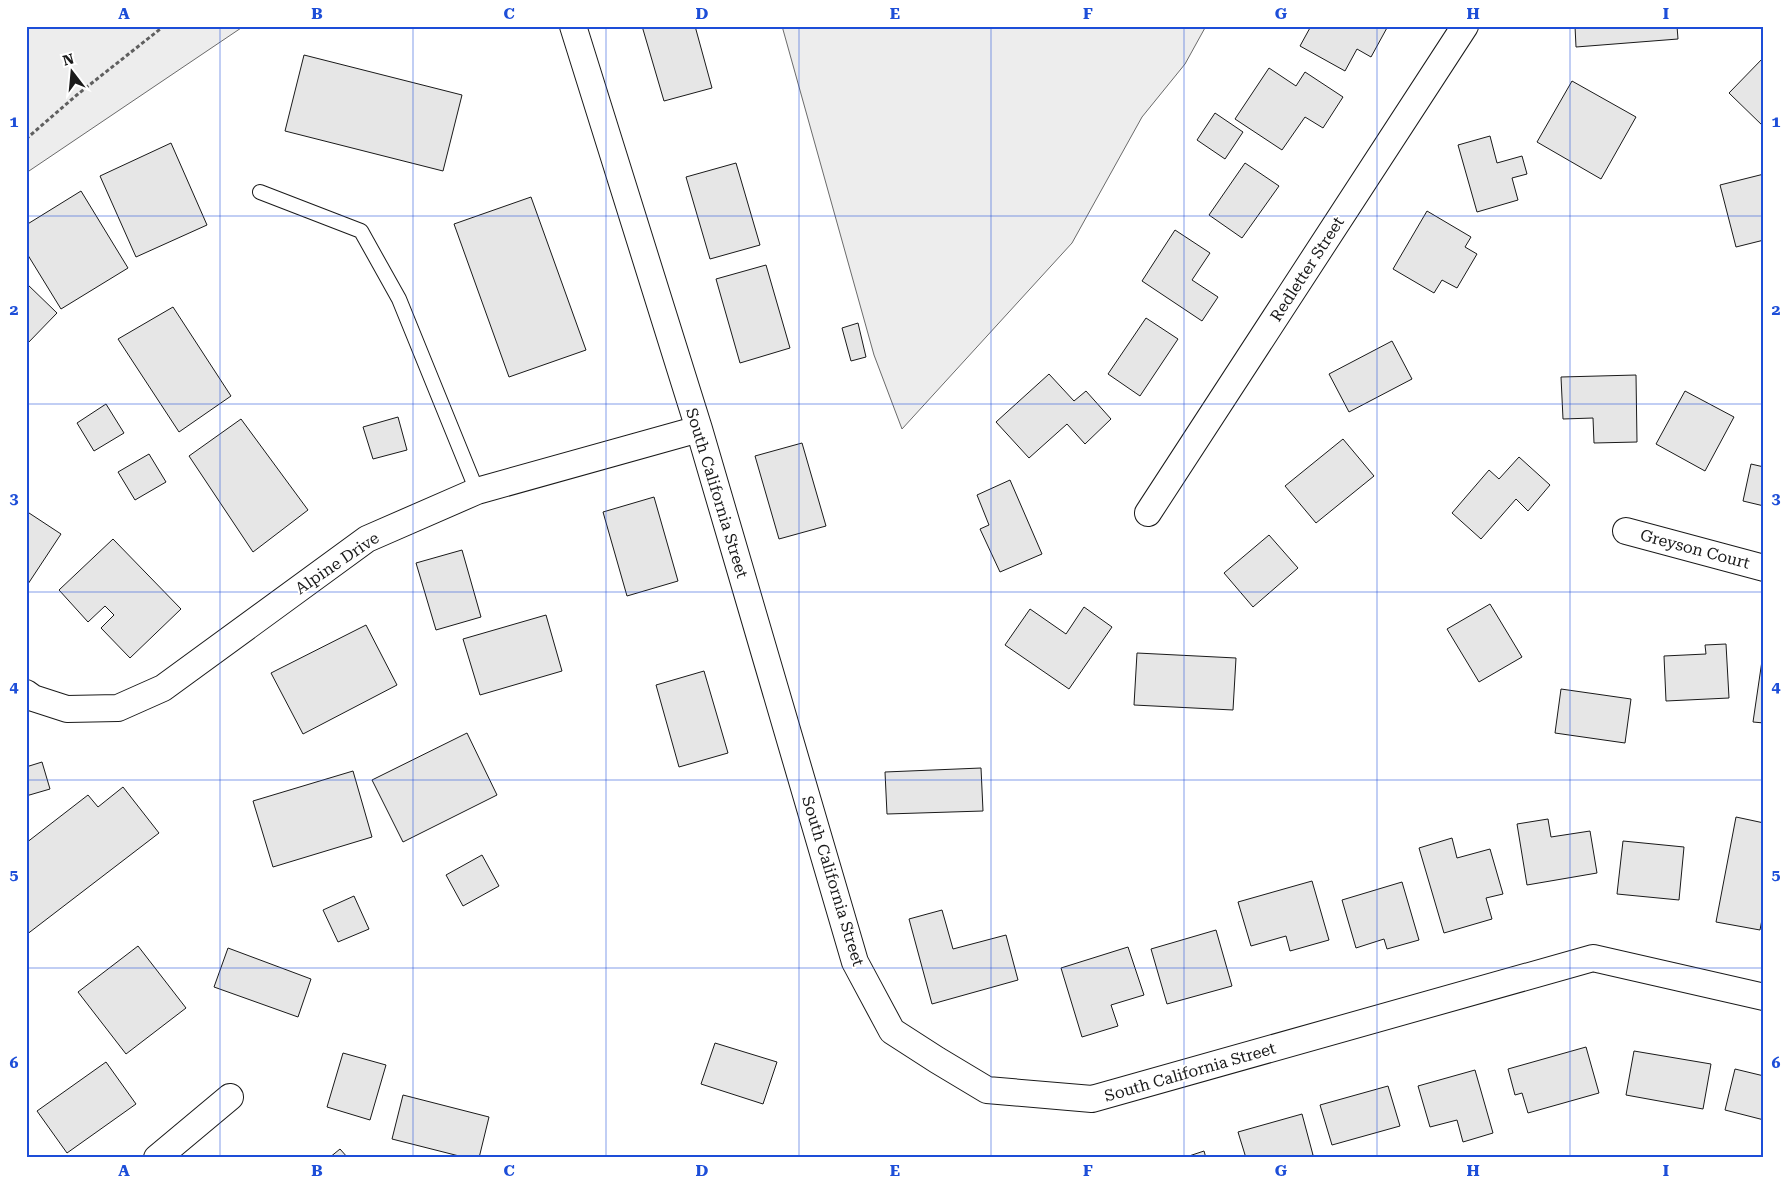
<svg xmlns="http://www.w3.org/2000/svg" width="1790" height="1184" viewBox="0 0 1790 1184" font-family="'Roboto Serif',serif">
<rect width="100%" height="100%" fill="#fff"/>
<path fill="#ededed" stroke="#6a6a6a" d="M26,26h218l-218,147z
M782,26h424l-21,38 -43,53 -70,126 -170,186 -28,-74z"/>
<path fill="#e6e6e6" stroke="#1a1a1a" d="M642,26h53l17,62 -48,13z
M1311,26h77l-17,31 -14,-8 -12,22 -45,-25z
M1575,26h102l1,13 -102,8z
M304,55l158,40 -19,76 -158,-40z
M1764,57v70l-35,-34z
M1269,68l27,18 9,-14 38,25 -20,31 -18,-11 -23,33 -47,-31z
M1572,81l64,36 -35,62 -64,-37z
M1215,113l28,19 -18,27 -28,-19z
M1490,136l7,27 25,-7 5,18 -15,4 6,22 -41,12 -19,-67z
M171,143l36,82 -71,32 -36,-81z
M736,163l24,82 -50,14 -24,-82z
M1245,163l34,23 -37,52 -33,-23z
M1764,174v66l-28,7 -16,-62z
M81,191l47,77 -67,41 -35,-57v-27z
M531,197l55,153 -77,27 -55,-153z
M1427,211l44,26 -6,10 12,7 -20,34 -15,-8 -8,13 -41,-24z
M1175,230l35,23 -18,27 26,17 -16,24 -60,-40z
M766,265l24,83 -50,15 -24,-84z
M26,283l31,30 -31,32z
M173,307l58,89 -52,36 -61,-93z
M1146,318l32,21 -38,57 -32,-22z
M858,323l8,34 -15,4 -9,-33z
M1392,341l20,38 -63,33 -20,-38z
M1049,374l25,27 12,-10 25,28 -26,25 -18,-20 -38,34 -33,-36z
M1636,375l1,67 -43,1 -1,-25 -30,1 -2,-42z
M1685,391l49,26 -29,54 -49,-27z
M106,404l18,29 -30,18 -17,-28z
M398,417l9,33 -34,9 -10,-32z
M241,419l67,91 -55,42 -64,-96z
M1343,439l31,37 -58,47 -31,-37z
M802,443l24,83 -47,13 -24,-83z
M149,454l17,28 -31,18 -17,-28z
M1519,457l31,28 -22,26 -12,-12 -35,40 -29,-26 37,-43 10,9z
M1751,464l13,3v39l-21,-5z
M1010,480l32,74 -42,18 -20,-43 9,-4 -12,-30z
M654,497l24,84 -51,15 -24,-84z
M26,511l35,23 -35,53z
M1269,535l29,33 -45,39 -29,-34z
M113,539l68,70 -51,49 -29,-30 13,-13 -9,-9 -17,16 -29,-32z
M462,550l19,67 -45,13 -20,-67z
M1490,604l32,53 -43,25 -32,-53z
M1084,607l28,20 -43,62 -64,-44 25,-36 36,25z
M546,615l16,56 -82,24 -17,-56z
M366,625l31,60 -94,49 -32,-61z
M1726,644l3,54 -63,3 -2,-45 42,-2 -1,-9z
M1764,647v76l-11,-1z
M1137,653l99,5 -3,52 -99,-5z
M704,671l24,82 -49,14 -23,-82z
M1561,689l70,10 -6,44 -70,-10z
M467,733l30,62 -94,47 -31,-62z
M42,762l8,27 -24,7v-29z
M981,768l2,43 -96,3 -2,-42z
M353,771l19,66 -99,30 -20,-66z
M123,787l36,46 -133,102v-92l62,-48 10,12z
M1736,817l28,6v86l-4,21 -44,-8z
M1548,819l3,18 39,-6 7,42 -70,12 -10,-61z
M1452,838l5,20 33,-9 13,45 -17,4 6,21 -48,14 -25,-85z
M1623,841l61,6 -5,53 -62,-6z
M482,855l17,31 -36,20 -17,-31z
M1312,881l17,59 -39,11 -4,-15 -35,10 -13,-44z
M1402,882l17,58 -32,9 -3,-10 -28,9 -14,-48z
M354,896l15,33 -31,13 -15,-32z
M942,910l11,39 53,-14 12,45 -86,24 -23,-85z
M1216,930l16,56 -65,18 -16,-55z
M138,946l48,62 -60,46 -48,-62z
M1128,947l16,48 -33,10 7,21 -36,11 -21,-69z
M228,948l83,31 -13,38 -84,-30z
M715,1043l62,19 -14,42 -62,-20z
M1586,1047l13,46 -71,20 -6,-20 -7,2 -7,-26z
M1634,1051l77,13 -8,45 -77,-14z
M343,1053l43,12 -16,55 -43,-13z
M106,1062l30,42 -69,49 -30,-42z
M1735,1069l29,7v44l-39,-10z
M1475,1070l18,63 -30,9 -6,-22 -27,7 -12,-41z
M1388,1086l12,40 -68,19 -12,-40z
M403,1095l86,22 -10,41h-12l-75,-19z
M1302,1114l11,41 -9,3h-58l-8,-26z
M340,1149l8,9h-19z
M1204,1151l2,7h-23z"/>
<g fill="none" stroke-linecap="round" stroke-linejoin="round">
<defs>
<path id="service" d="M260,192l101,39 38,68 78,192"/>
<path id="minor" d="M573,26l126,403 156,533 37,69 45,29 50,30 105,9 501,-141 171,39
M1148,513l317,-487
M1626,531l138,37
M26,693l7,5 34,11 51,-1 45,-20 204,-149 110,-48 222,-62
M157,1158l73,-61"/>
</defs>
<use href="#service" stroke="#1a1a1a" stroke-width="16"/>
<use href="#minor" stroke="#1a1a1a" stroke-width="28"/>
<path stroke="#5f5f5f" stroke-width="3" stroke-dasharray="4 2.5" stroke-linecap="butt" d="M26,139l52,-45 86,-68"/>
<use href="#service" stroke="#fff" stroke-width="14"/>
<use href="#minor" stroke="#fff" stroke-width="26"/>
</g>
<path fill="none" stroke="#1d4ed8" stroke-width="1" stroke-opacity="0.55" d="M220,26v1132M413,26v1132M606,26v1132M799,26v1132M991,26v1132M1184,26v1132M1377,26v1132M1570,26v1132M26,216h1738M26,404h1738M26,592h1738M26,780h1738M26,968h1738"/>
<g text-anchor="middle" dominant-baseline="central" stroke-width="4" stroke-linejoin="round" paint-order="stroke">
<g font-size="16" fill="#1a1a1a" stroke="#fff">
<text transform="translate(1307 269) rotate(-57)">Redletter Street</text>
<text transform="translate(717 493) rotate(73)">South California Street</text>
<text transform="translate(1695 549) rotate(15)">Greyson Court</text>
<text transform="translate(337 563) rotate(-34)">Alpine Drive</text>
<text transform="translate(833 881) rotate(73)">South California Street</text>
<text transform="translate(1190 1072) rotate(-16)">South California Street</text>
</g>
</g>
<rect width="1790" height="1184" fill="none" stroke="#ffffff" stroke-width="55"/>
<g transform="translate(72 72) rotate(344)" stroke="#ffffff" stroke-width="4" paint-order="stroke">
<path d="M0-4L9 19L0 12L-9 19Z" fill="#1a1a1a"/>
<text y="-8" font-size="14" font-weight="bold" text-anchor="middle" fill="#1a1a1a">N</text>
</g>
<rect x="28" y="28" width="1734" height="1128" fill="none" stroke="#1d4ed8" stroke-width="2"/>
<g font-size="16" text-anchor="middle" font-weight="bold" fill="#1d4ed8">
<text x="124" y="19">A</text>
<text x="317" y="19">B</text>
<text x="509" y="19">C</text>
<text x="702" y="19">D</text>
<text x="895" y="19">E</text>
<text x="1088" y="19">F</text>
<text x="1281" y="19">G</text>
<text x="1473" y="19">H</text>
<text x="1666" y="19">I</text>
<text x="14" y="127">1</text>
<text x="1776" y="127">1</text>
<text x="14" y="315">2</text>
<text x="1776" y="315">2</text>
<text x="14" y="504">3</text>
<text x="1776" y="504">3</text>
<text x="14" y="692">4</text>
<text x="1776" y="692">4</text>
<text x="14" y="880">5</text>
<text x="1776" y="880">5</text>
<text x="14" y="1068">6</text>
<text x="1776" y="1068">6</text>
<text x="124" y="1176">A</text>
<text x="317" y="1176">B</text>
<text x="509" y="1176">C</text>
<text x="702" y="1176">D</text>
<text x="895" y="1176">E</text>
<text x="1088" y="1176">F</text>
<text x="1281" y="1176">G</text>
<text x="1473" y="1176">H</text>
<text x="1666" y="1176">I</text>
</g>
</svg>
